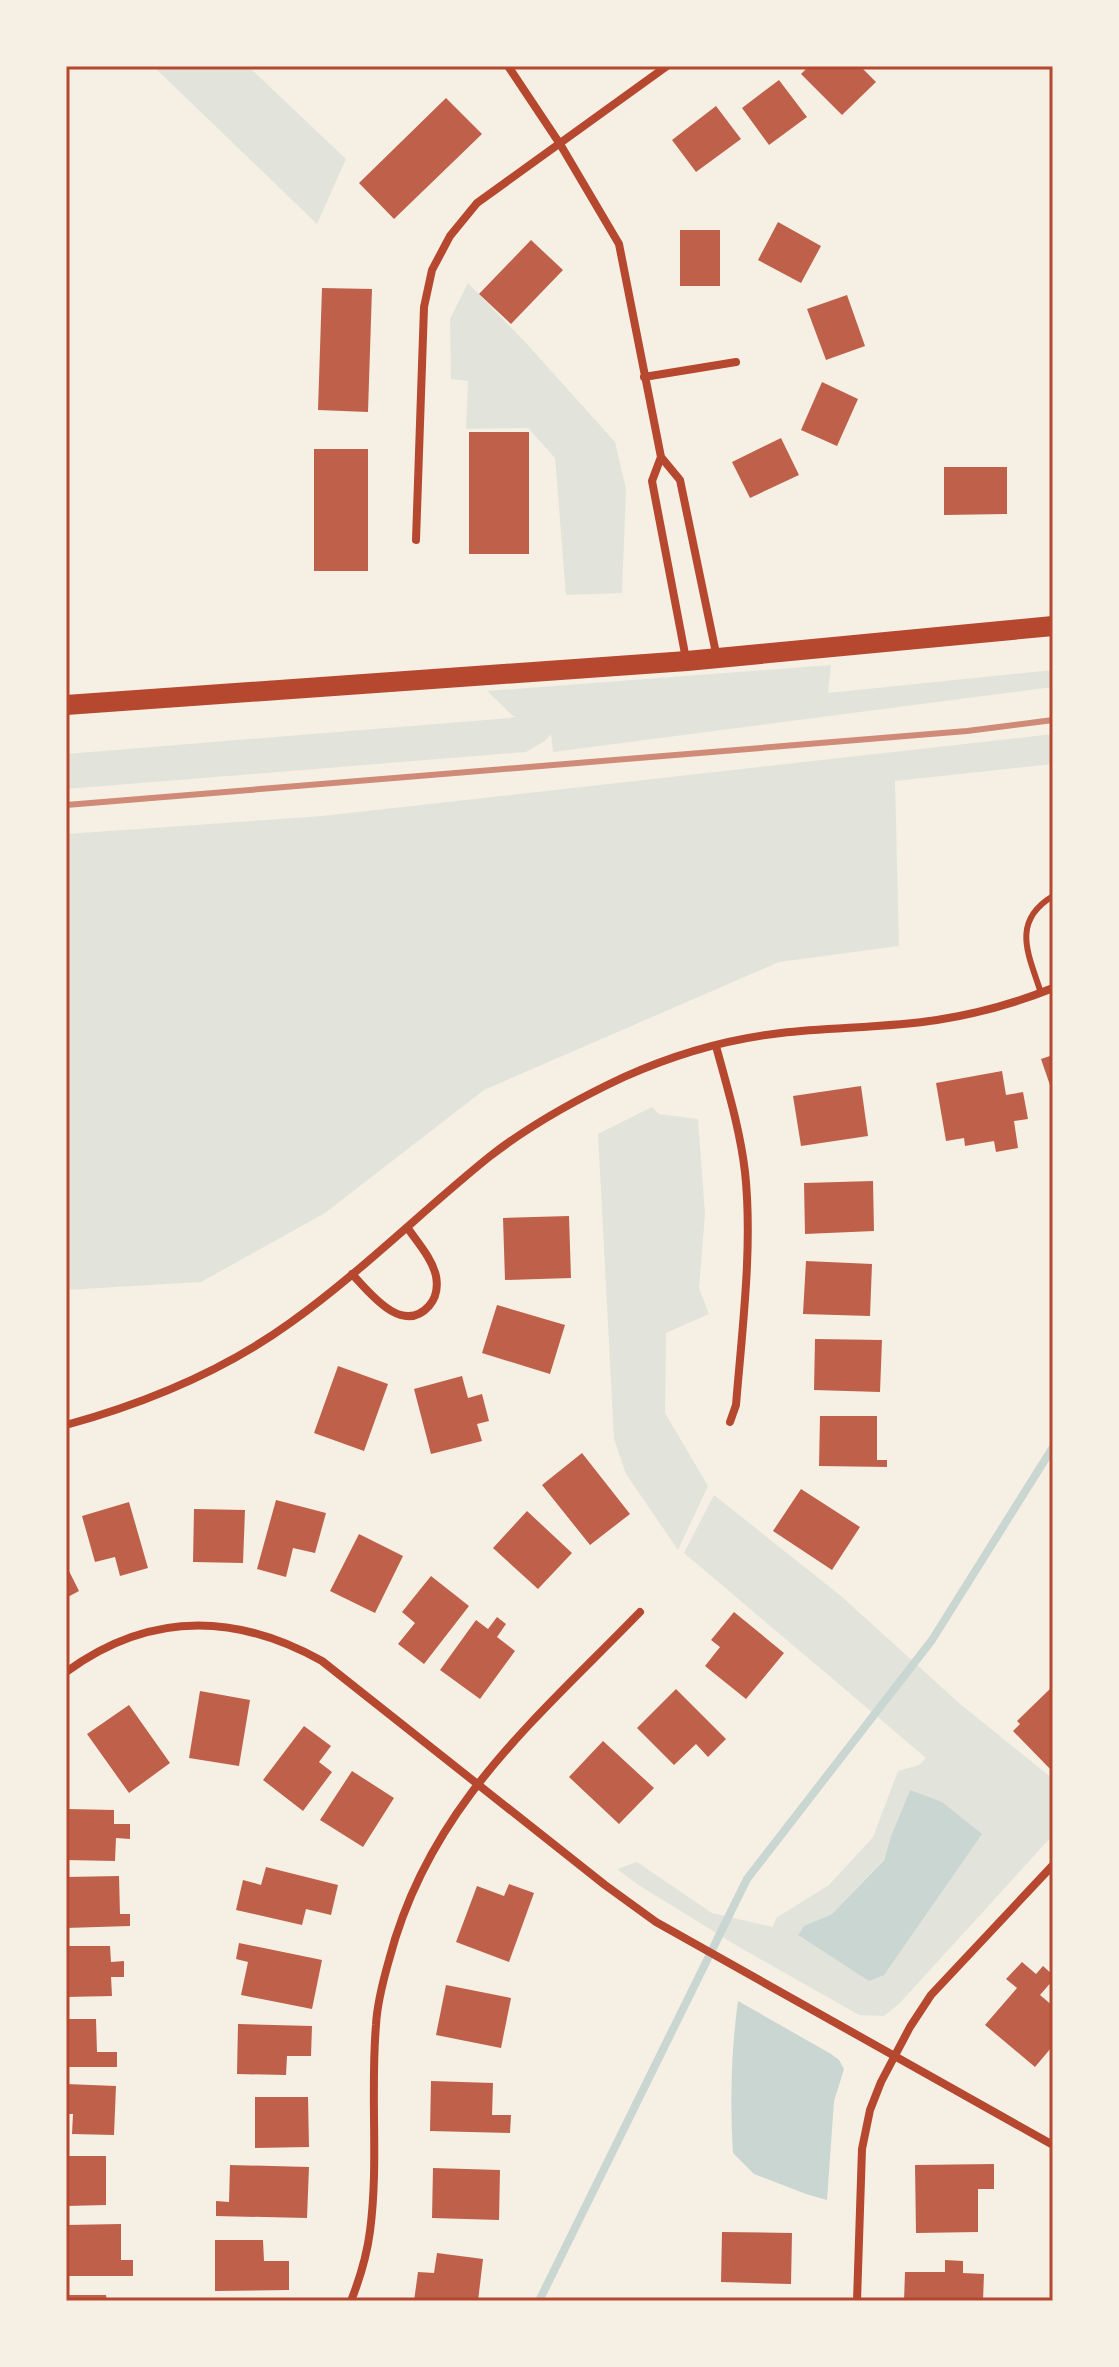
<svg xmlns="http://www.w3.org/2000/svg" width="1119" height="2367" viewBox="0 0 1119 2367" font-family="Barlow,sans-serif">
<rect width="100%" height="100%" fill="#f6efe4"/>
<path fill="#e2e4dc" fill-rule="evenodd" d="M153,66h95l98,93 -29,65z
M468,283l58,60 89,99 11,47 -4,104 -56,2 -11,-137 -27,-30 -62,1 2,-48 -17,-2 -1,-60z
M831,665l-3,28 225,-23v17l-500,65 -2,-18 -6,7 -19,11 -460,37v-35l444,-36 7,-2h-4l-26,-25z
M1053,734v30l-158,17 4,165 -120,16 -295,128 -159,123 -124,69 -135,8v-456l256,-18z
M652,1107l7,7 39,5 7,95 -6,74 10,26 -43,19 -1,80 43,73 -30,64 -52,-76 -12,-35 -16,-305z
M714,1495l127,101 118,107 94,76v56l-154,169 -15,12 -25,-1 -120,-68 -99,-61 -23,-17 20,-7 75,51 61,14 3,-9 53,-33 44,-48 25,-66 21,-6 7,-7 -242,-205zM910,1790l-42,190 -70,-45 6,-9 28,-12 52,-55 7,-23z"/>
<path fill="#c9d6d2" d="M910,1790l32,12 40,32 -98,141 -15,6 -71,-46 6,-9 28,-12 52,-54 7,-24z
M738,2001l93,53 8,6 5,9 -10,32 -7,99 -21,-6 -52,-20 -21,-21c-3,-50 -2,-102 5,-152z"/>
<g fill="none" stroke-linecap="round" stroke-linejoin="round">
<path stroke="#c9d6d2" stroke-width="8" d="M539,2301l208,-422 185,-239 121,-193"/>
</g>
<path fill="#bf614a" d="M809,66h51l16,16 -34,33 -41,-41z
M779,80l28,37 -38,28 -27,-37z
M446,98l36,36 -88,85 -35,-36z
M716,106l25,33 -45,33 -24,-32z
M778,222l43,24 -20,37 -43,-23z
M680,230h40v56h-40z
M531,240l32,30 -52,54 -32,-30z
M322,288l50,1 -4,123 -50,-2z
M847,295l18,51 -39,14 -19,-51z
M822,382l36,17 -21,47 -36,-16z
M469,432h60v122h-60z
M781,438l18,37 -49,23 -18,-36z
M314,449h54v122h-54z
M944,467h63v47l-63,1z
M1053,1055v36h-1l-11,-32z
M1002,1071l4,24 17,-3 5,27 -14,2 4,27 -22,4 -2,-11 -29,5 -1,-8 -18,3 -10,-58z
M861,1086l7,50 -67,10 -8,-50z
M873,1181l1,50 -69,3 -1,-51z
M569,1216l2,62 -66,2 -2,-62z
M806,1261l66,3 -2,52 -67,-2z
M497,1305l68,20 -15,49 -68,-21z
M815,1339l67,1 -2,52 -66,-2z
M338,1366l50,18 -24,67 -50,-18z
M462,1376l6,22 14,-4 7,27 -12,3 5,17 -51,13 -17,-65z
M820,1416h57v44h10v7l-68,-1z
M582,1453l48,61 -40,31 -48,-60z
M801,1489l59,38 -28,43 -59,-39z
M276,1500l50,13 -11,40 -22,-5 -7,29 -29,-8z
M129,1502l19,66 -28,8 -5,-19 -20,5 -13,-46z
M194,1509l51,1 -2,53 -50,-1z
M527,1511l45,42 -34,36 -45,-41z
M359,1534l44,22 -28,57 -45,-22z
M66,1565l13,26 -13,7z
M431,1576l38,30 -45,58 -26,-20 17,-21 -13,-11z
M734,1612l50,41 -38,46 -41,-33 15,-19 -9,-7z
M497,1617l9,7 -9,13 18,14 -35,48 -40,-29 36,-50 12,9z
M1053,1686v86l-40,-41 7,-7 -3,-3z
M676,1689l50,50 -18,18 -12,-13 -22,21 -37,-37z
M200,1691l50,9 -11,66 -50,-8z
M129,1705l41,58 -41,30 -42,-59z
M304,1726l27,20 -12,16 13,10 -29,39 -40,-31z
M603,1741l51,47 -35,36 -50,-47z
M352,1771l42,27 -31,49 -43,-27z
M68,1809l46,1v14h16v15l-14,-1 -1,23 -49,-1z
M266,1867l72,18 -7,30 -25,-6 -4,16 -66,-15 7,-30 18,5z
M119,1876l1,38h10v12l-64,2v-51z
M509,1884l25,9 -25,69 -53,-20 21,-56 27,10z
M239,1943l83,17 -10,49 -71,-14 7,-33 -12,-3z
M68,1946h42l1,16 13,-1v16h-13l1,19 -46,1z
M1022,1962l14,12 7,-8 10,9v5l-13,15 13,11v43l-2,-1 -16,19 -50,-42 32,-37 -11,-9z
M446,1985l65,13 -10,50 -65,-13z
M66,2019h30l1,33h20v15h-51z
M238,2024l74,2 -1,30h-24l-1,19 -49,-1z
M431,2081l62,2 -1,32h19l-1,18 -80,-2z
M66,2084l50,2 -2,49 -42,-1 1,-20h-7z
M255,2097h53l1,50 -54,1z
M66,2156h40v49l-40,1z
M994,2164v25h-16v43l-62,1 -1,-68z
M230,2165l79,2 -2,51 -91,-2v-15l13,1z
M433,2168l67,2 -1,50 -67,-2z
M121,2224v36h12v16h-67v-51z
M722,2232l70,1 -1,51 -70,-2z
M215,2240h48l1,21h25v29l-74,1z
M437,2253l46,6 -5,42h-64l4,-29 16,1z
M945,2260l18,1v12l21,1 -1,27h-79l1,-29h40z
M66,2295h40l1,6h-41z"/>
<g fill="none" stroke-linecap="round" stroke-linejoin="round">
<path stroke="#b5482f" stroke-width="6" d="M1041,993c-12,-38 -31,-71 12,-97"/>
<path stroke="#b5482f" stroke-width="8" d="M508,66l52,78 59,100 42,213 19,23 37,178
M644,377l92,-15
M661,457l-9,24 34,178
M416,540l8,-233 8,-37 18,-34 27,-33 190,-137
M716,1046c11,41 24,83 29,126 8,74 -3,159 -9,233l-6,17
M352,1274c17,18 50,62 77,32 7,-8 9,-19 7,-30 -4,-18 -19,-34 -29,-49
M66,1425c80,-22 156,-53 224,-102 70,-50 132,-112 199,-166 41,-32 88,-58 135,-80 49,-22 104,-38 157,-44 51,-6 104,-5 156,-13 39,-6 79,-17 116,-32
M66,1672c82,-60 168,-60 256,-11l283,224 51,37 397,223
M351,2301c9,-23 16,-46 19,-70 9,-68 0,-137 6,-206 1,-21 7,-44 13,-65 40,-153 145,-239 251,-348
M857,2301l5,-152 8,-39 11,-28 29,-55 21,-32 122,-130"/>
<path stroke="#b5482f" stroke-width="20" d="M66,705l621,-44 366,-35"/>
<path stroke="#cf8b77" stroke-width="6" d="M66,805l901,-74 86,-11"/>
</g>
<rect width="1119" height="2367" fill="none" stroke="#f6efe4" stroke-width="136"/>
<rect x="68" y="68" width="983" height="2231" fill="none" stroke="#b5482f" stroke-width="3"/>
</svg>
